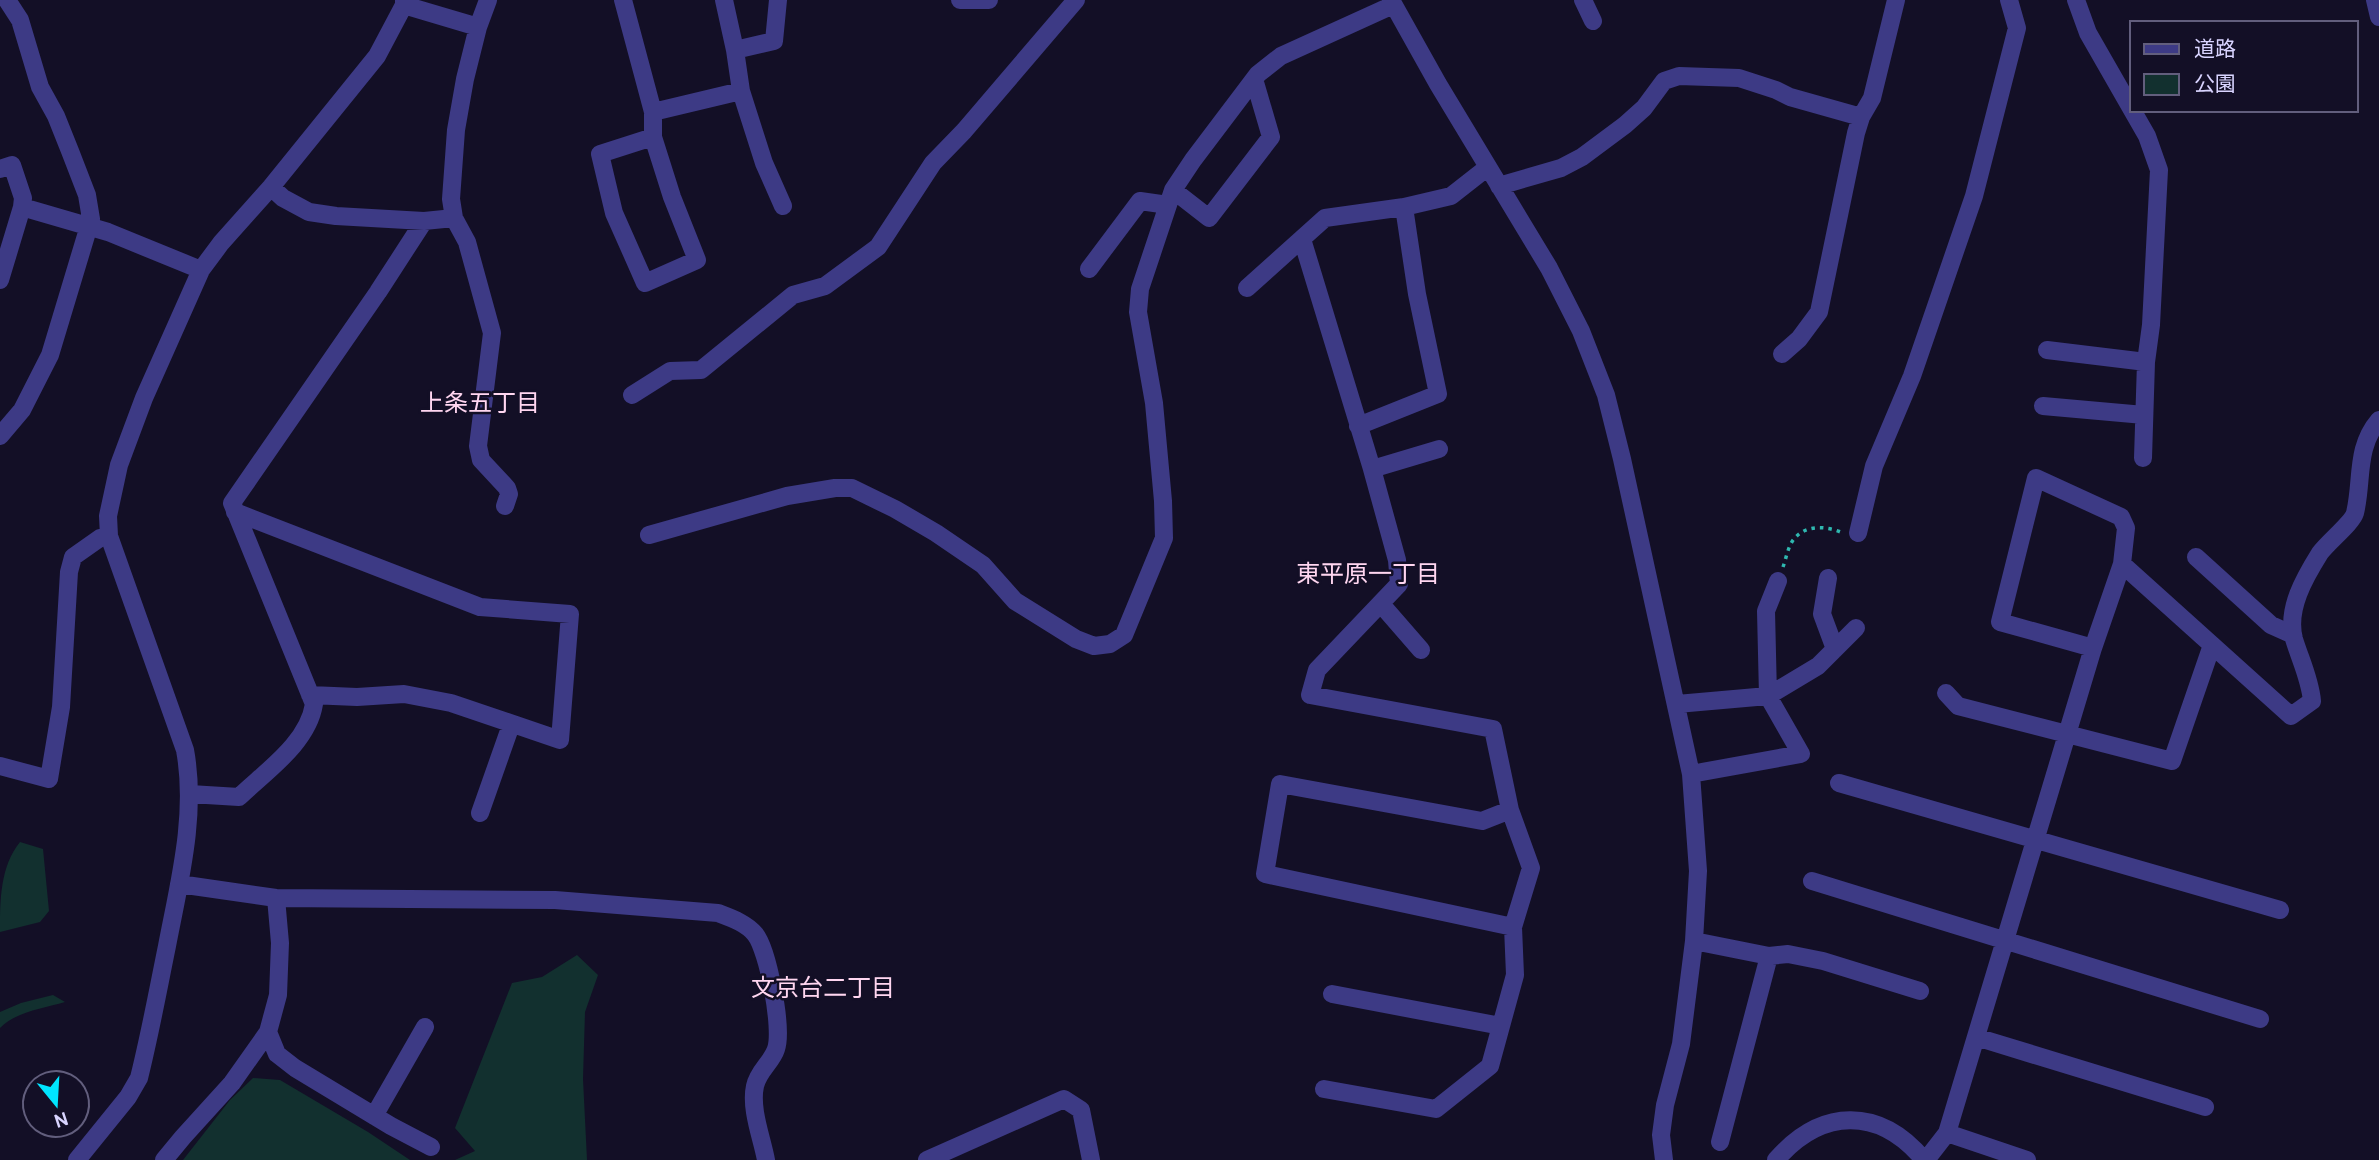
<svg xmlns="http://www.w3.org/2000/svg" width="2379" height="1160" viewBox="0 0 2379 1160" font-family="Cabin,'Noto Sans JP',sans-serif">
<rect width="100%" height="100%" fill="#130f26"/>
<path fill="#12302f" d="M20,842l23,7 6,62 -9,11 -40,10c0,-32 0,-65 20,-90z
M577,955l21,20 -13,37 -2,67 4,81h-132l20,-9 -20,-23 57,-145 30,-6z
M53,995l12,7c-21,6 -50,10 -65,26v-16l21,-9z
M253,1078l27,2 88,52 42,28h-227l47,-60z"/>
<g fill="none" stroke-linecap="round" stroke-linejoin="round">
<path stroke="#2fb8b0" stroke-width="3.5" stroke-dasharray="3.5 5" stroke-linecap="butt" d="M1783,567c3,-8 5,-21 11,-28 12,-15 33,-13 49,-6"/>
<path stroke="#3d3a85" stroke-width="18" d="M623,0l30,112v25l19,60 25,63 -52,23 -31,-70 -14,-59 53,-17
M724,0l11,50 6,41 23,72 19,43
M960,0h29
M1391,0l47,84 111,184 32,63 25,64 16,64 69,315 7,97 -4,70 -13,103 -16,61 -4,30 3,25
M1583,0l10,21
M2076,0l12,33 59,103 12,34 -8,155 -5,37 -3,96
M2375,0l4,17
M404,5l74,22 10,-27
M478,27l-13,52 -9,51 -5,69 3,19 13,24 25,91 -14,113 3,14 26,28 2,6 -4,12
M735,50l39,-9 4,-41
M653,112l88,-21
M0,169l12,-4 11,33 -1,9 -22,73
M1499,186l62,-18 21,-11 43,-32 19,-17 20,-27 15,-5 60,2 37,12 14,7 71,20
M271,187l12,11 26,14 27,4 88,5 30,-3
M1173,190l36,28 62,-81 -17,-58
M22,207l86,25 93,38
M1302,239l70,230 25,91 2,24 -82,86 -7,25 183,34 17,81 -28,11 -202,-37 -15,90 248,53 2,48 -25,91 -54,43 -112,-20
M1089,269l51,-68 28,4
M1247,288l78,-70 79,-11 47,-11 37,-29
M2047,350l99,12
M1782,354l17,-15 20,-27 37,-179 5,-16 11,-19 24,-98
M632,395l38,-24 31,-1 92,-75 32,-9 53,-39 55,-84 31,-32 112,-131
M2043,406l101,9
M1358,426l80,-32 -21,-100 -13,-87
M0,436l22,-26 28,-55 41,-136 -4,-24 -17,-44 -14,-35 -16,-29 -20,-67 -13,-20
M1372,469l67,-20
M235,512l245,95 90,7 -10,126 -109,-37 -47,-9 -47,3 -47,-2
M1858,533l16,-67 38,-90 62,-180 43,-168 -8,-28
M649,535l138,-39 48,-8h17l43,21 41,24 47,32 32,36 61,38 18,7 16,-2 14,-9 40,-97 -1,-37 -9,-98 -16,-91 2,-23 33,-99 20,-30 65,-86 23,-18 112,-51
M2196,557l75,68 22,10
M2122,564l169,152 21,-15c-2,-22 -12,-42 -18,-62 -8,-30 11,-62 26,-86 8,-11 32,-30 35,-40 8,-33 0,-65 24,-93
M1828,578l-6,36 13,35
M1381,604l40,46
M1946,693l12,13 214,55 40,-116
M1677,704l91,-8 -2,-85 12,-30
M0,766l49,13 12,-72 8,-135 4,-15 27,-19 9,-2
M1691,774l110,-20 -33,-58 50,-30 38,-38
M1839,783l441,127
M190,794l49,3c27,-26 69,-54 75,-93l-82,-201 146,-211 46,-71
M1510,810l21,58 -18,59
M480,813l31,-88
M1812,881l448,138
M179,884l97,14 279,2 163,13c13,5 28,10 37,21 13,16 28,95 21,115 -4,13 -18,22 -21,37 -5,23 7,52 11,74
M1694,941l75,15 19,-2 35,7 97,30
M1332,994l169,32
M268,1032l9,22 18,14 96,58 40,21
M1976,1037l229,70
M374,1116l51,-89
M1947,1133l80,27
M1720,1142l49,-186
M77,1160l51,-63 11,-19c11,-44 19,-88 28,-132 12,-63 30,-131 18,-196l-76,-214 -1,-20 11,-51 25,-67 57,-128 20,-27 50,-56 106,-131 27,-51v-5
M164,1160l19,-23 49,-54 36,-51 10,-37 2,-52 -4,-45
M927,1160l137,-61 17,11 10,50
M1776,1160c45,-52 103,-54 148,0
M1926,1160l21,-27 146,-485 29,-84 4,-36 -5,-11 -85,-39 -36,144 93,26"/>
</g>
<g text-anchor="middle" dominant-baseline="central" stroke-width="5" stroke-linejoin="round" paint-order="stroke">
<g font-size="24" fill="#ffd6f0" stroke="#130f26">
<text x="480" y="402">上条五丁目</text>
<text x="1368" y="573">東平原一丁目</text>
<text x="823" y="987">文京台二丁目</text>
</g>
</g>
<rect x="2130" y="21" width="228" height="91" fill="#130f26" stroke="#625e7d" stroke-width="2"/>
<rect x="2144" y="44" width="35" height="10" fill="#3d3a85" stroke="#625e7d" stroke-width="2"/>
<text x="2194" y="56" font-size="21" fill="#d9d4ff">道路</text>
<rect x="2144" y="74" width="35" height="21" fill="#12302f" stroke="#625e7d" stroke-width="2"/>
<text x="2194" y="91" font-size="21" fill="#d9d4ff">公園</text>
<g transform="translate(56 1104) rotate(162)"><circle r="33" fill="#130f26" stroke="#625e7d" stroke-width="2"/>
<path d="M0-5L12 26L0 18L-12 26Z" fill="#00e5ff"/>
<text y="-10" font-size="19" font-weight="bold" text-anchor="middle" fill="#d9d4ff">N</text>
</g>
</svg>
